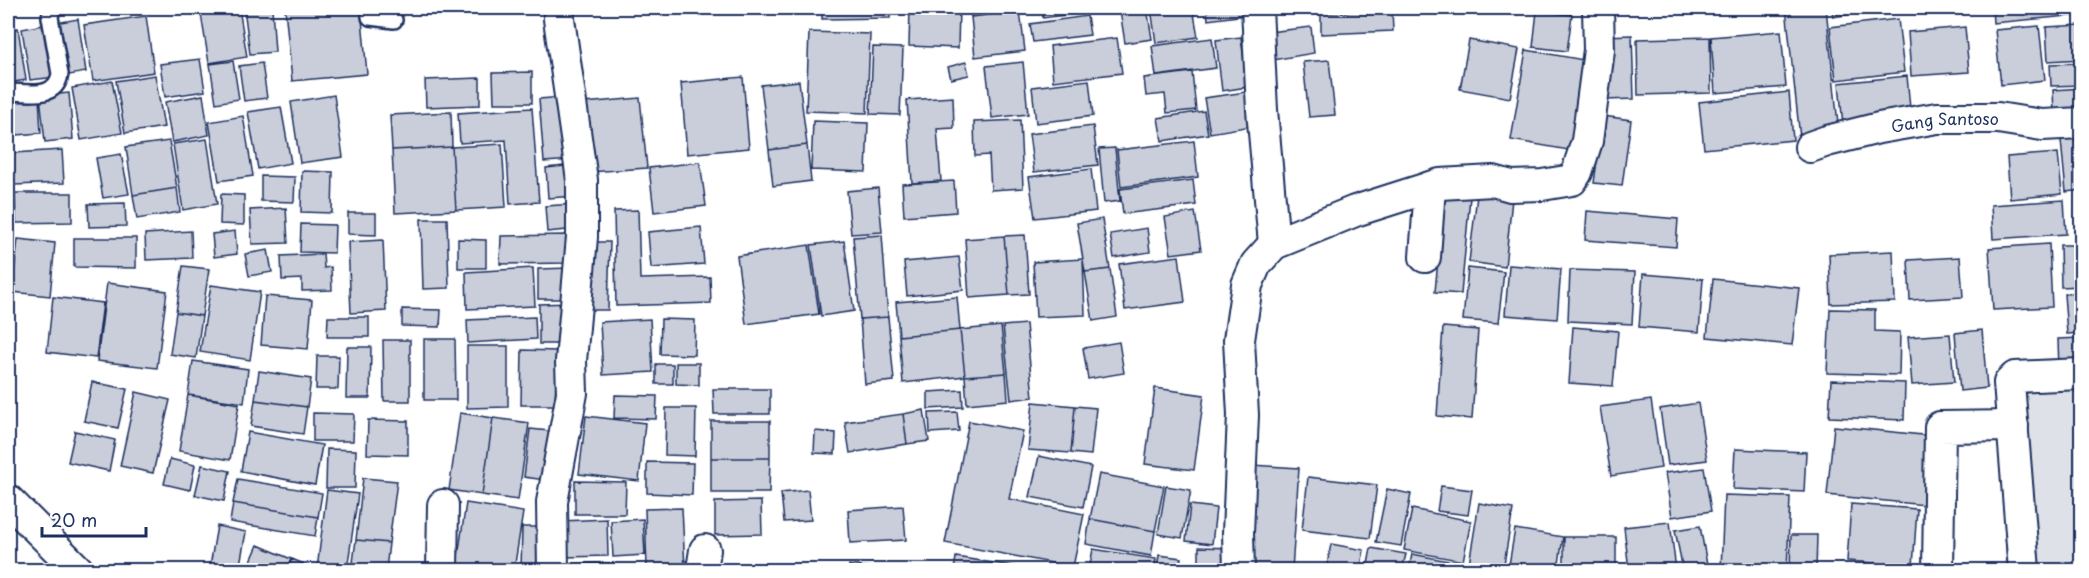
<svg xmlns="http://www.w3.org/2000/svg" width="2089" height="578" viewBox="0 0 2089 578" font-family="'Playpen Sans',sans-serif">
<rect width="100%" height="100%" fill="#fff"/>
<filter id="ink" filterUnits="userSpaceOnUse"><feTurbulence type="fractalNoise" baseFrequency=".0167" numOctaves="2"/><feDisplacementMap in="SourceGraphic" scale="12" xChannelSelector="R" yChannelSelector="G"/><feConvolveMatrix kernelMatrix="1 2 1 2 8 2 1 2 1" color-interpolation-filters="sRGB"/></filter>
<g filter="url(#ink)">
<path fill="#dee1e7" stroke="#7c88a2" stroke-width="1.5" d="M8,120h2l-1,228 -1,-1z
M2081,369v201h-74l-10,-196z"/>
<path fill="#caceda" stroke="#1b2f5e" stroke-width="1.5" d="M239,8l8,49 -38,6 -8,-49z
M244,8h28l3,44 -25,2z
M285,8h76l6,66 -75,7z
M385,8h46v6l-46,-4z
M435,8h22l-1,8 -21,-2z
M497,8h30v2l-30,3z
M531,8h28v1l-28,3z
M822,8h68v10l-68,1z
M910,8h49l-1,40 -49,-2z
M969,8h51v3l-49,6z
M1042,8h60v2l-59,8z
M1140,8h7l5,31 -27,4 -5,-32z
M1151,8h42l5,29 -42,6z
M1207,8h37l1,7 -37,5z
M1318,8h59l-59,2z
M1786,8h40l13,126 -39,4z
M1832,8h45l1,2 -45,7z
M1992,8h86l1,7 -86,8z
M1392,10l1,21 -72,3v-21z
M1020,11l5,40 -50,6 -4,-40z
M1537,11l35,4 -5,36 -34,-4z
M146,16l8,56 -61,9 -9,-56z
M1087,16l3,19 -57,7 -3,-18z
M78,19l8,53 -22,4 -9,-53z
M1898,19l6,53 -68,8 -6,-53z
M49,24l7,53 -26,3 -8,-51z
M2082,25v34l-34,2 -2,-34z
M2039,26l6,54 -44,5 -6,-55z
M1311,27l3,26 -41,7 -4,-28z
M1965,27l4,45 -58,4 -3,-44z
M18,28l8,52 -18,3v-53z
M1781,31l5,56 -71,6 -4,-56z
M809,32l61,2 -3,79 -61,-2z
M1632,35l2,64 -29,1 -1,-64z
M1241,37l6,50 -25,4 -6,-51z
M1710,37l1,56 -73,2 -1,-56z
M1117,38l5,35 -69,8 -3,-35z
M1212,38l4,30 -60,8 -4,-30z
M1469,40l50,9 -9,49 -50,-9z
M873,47l30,1 -3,67 -30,-1z
M1526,50l64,11 -16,90 -63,-11z
M200,59l5,32 -40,6 -5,-33z
M1329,60l6,55 -26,2 -6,-55z
M233,61l6,38 -23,4 -6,-39z
M966,62l3,13 -18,4 -3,-12z
M1023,62l5,52 -36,4 -6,-52z
M262,63l5,35 -23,3 -5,-35z
M2082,63v22l-31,1 -1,-22z
M532,72v31h-38l-1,-30z
M1192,72l4,38 -29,3 -2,-19 -19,2 -2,-18z
M155,75l9,52 -39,6 -9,-52z
M1907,76l4,43 -68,7 -4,-43z
M743,77l6,71 -62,6 -6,-71z
M480,78v27l-54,2 -1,-27z
M1089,80l4,36 -57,7 -4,-36z
M112,81l10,52 -41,7 -9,-52z
M799,81l8,64 -38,5 -8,-65z
M2082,88v25l-28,1 -1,-24z
M1246,92l6,34 -42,7 -6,-35z
M1789,92l4,48 -89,9 -5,-47z
M69,93l4,46 -28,3 -5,-46z
M203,95l6,40 -37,7 -7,-40z
M334,95l9,62 -43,6 -9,-61z
M39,97l2,36 -24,2 -4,-35z
M564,97l9,63 -29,2 -5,-63z
M953,97l1,31 -17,1 4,52 -29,2 -5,-83z
M640,98l7,70 -58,4 -5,-69z
M281,107l10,56 -33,6 -10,-57z
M532,108l7,94 -29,2 -4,-64 -46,3 -2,-30z
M1204,111l4,23 -46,7 -4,-23z
M451,112l1,35 -60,3 -2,-35z
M243,116l10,60 -34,5 -10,-59z
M1603,116l28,4 -9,66 -28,-3z
M1020,120l3,68 -32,2 -2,-35 -14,1 -1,-34z
M813,121l55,2 -2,49 -55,-2z
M1093,126l5,39 -64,7 -5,-38z
M2082,128v62l-16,2 -6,-62z
M207,139l10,65 -34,6 -10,-66z
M169,141l8,47 -44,7 -7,-48z
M1194,141l4,36 -77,10 -4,-37z
M502,144l4,63 -50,3 -4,-63z
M807,145l4,36 -38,5 -4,-36z
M452,147l4,63 -61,3 -3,-63z
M1115,148l5,53 -16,2 -5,-54z
M62,150l2,33 -50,2 -1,-32z
M2058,153l4,41 -52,5 -3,-42z
M121,154l8,40 -26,4 -7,-40z
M700,162l6,44 -52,6 -5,-44z
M574,165l2,31 -28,2 -2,-30z
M1091,169l5,42 -61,7 -6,-41z
M302,171l31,1 -1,41 -31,-1z
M261,176l34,1 -1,25 -33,-1z
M1193,180l3,25 -73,9 -3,-25z
M954,181l2,31 -52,4 -2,-32z
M177,188l3,24 -43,7 -4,-24z
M878,188l4,44 -31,2 -4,-43z
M15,193h57v29l-56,1z
M221,194l23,1v30l-24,-1z
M1444,195l26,2 -9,97 -26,-2z
M1477,195l35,4 -7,68 -36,-5z
M2064,200l2,34 -73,5 -2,-34z
M125,203l1,23 -37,1 -1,-23z
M575,204l2,25 -30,3 -2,-26z
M286,208l2,35 -36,1 -2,-34z
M638,210l2,69 70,-2 1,26 -95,3 -2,-95z
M1587,211l91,8 -2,28 -91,-7z
M1195,212l6,38 -30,4 -6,-37z
M348,213h28v22l-28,-1z
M421,219h26l2,69 -26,1z
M1102,219l8,50 -25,3 -8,-49z
M301,224l34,1 -1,28 -34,-1z
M701,227l3,37 -53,4 -3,-36z
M1147,228l3,24 -36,6 -4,-24z
M191,231l1,27 -46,2 -1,-26z
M235,231l2,23 -23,3 -2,-23z
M567,235l1,28 -68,1 1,-28z
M882,235l6,82 -28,2 -7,-82z
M1025,235l4,59 -20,1 -5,-59z
M1004,236l5,59 -40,3 -4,-59z
M74,238h62v30l-62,-1z
M18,239l37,4 -5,53 -38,-4z
M458,239l28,1v28h-28z
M383,240l3,71 -35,2 -3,-71z
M844,241l10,70 -33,5 -10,-71z
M587,242h23l-2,68h-23z
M2049,244l3,63 -59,3 -4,-62z
M809,245l10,69 -73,10 -9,-68z
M2060,245h22v41l-21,1z
M268,250l4,22 -23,4 -4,-22z
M1893,251l2,51 -64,2 -2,-50z
M323,254l1,14 7,-1 1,23 -30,1v-12l-20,1 -1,-24z
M1179,256l6,46 -60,8 -6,-46z
M959,257l4,33 -56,6 -3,-34z
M1960,257l3,40 -53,3 -2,-40z
M1083,259l2,56 -49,2 -3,-55z
M1509,265l52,4 -4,50 -52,-4z
M183,266l26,3 -7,47 -26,-4z
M533,268l2,38 -68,3 -1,-37z
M571,268l1,31h-34v-30z
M1468,268l36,4 -6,51 -35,-3z
M1110,269l7,48 -24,4 -8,-49z
M1570,270l65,2 -3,52 -64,-3z
M1643,274l60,5 -4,53 -60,-5z
M1713,279l86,9 -7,57 -85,-8z
M107,283l60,8 -10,77 -60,-7z
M211,285l49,7 -10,68 -50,-8z
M2082,293v40l-15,1 -3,-40z
M265,296l47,4 -4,49 -47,-4z
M53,297l50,6 -7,55 -49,-6z
M957,297l3,33 -61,6 -3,-34z
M571,303v41h-32v-40z
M402,309l39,1 -1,17 -38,-1z
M1830,309l45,1v21l25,1 -1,43 -72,-2z
M176,312l26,4 -6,42 -26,-4z
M328,317h41v20h-42z
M535,317l1,22 -68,4 -1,-23z
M888,317l6,64 -29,3 -5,-65z
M650,319l3,53 -50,3 -3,-53z
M661,319l34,1 -1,35 -34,-1z
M1026,324l7,73 -22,3 -8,-74z
M1001,326l5,47 -41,3 -5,-46z
M1443,327l35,3 -6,89 -35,-3z
M1573,327l45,4 -5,55 -44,-3z
M960,330l5,46 -62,7 -4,-47z
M1982,330l5,58 -27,3 -5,-58z
M1950,334l4,48 -42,3 -4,-48z
M2082,338v32l-23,1 -1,-32z
M424,339h31l1,61h-32z
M383,340h27v61h-26z
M1119,342l5,31 -36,6 -5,-31z
M467,346h41v61l-41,1z
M347,347h24l-1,51h-24z
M522,350l35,1 -2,54h-34z
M317,356h22l-1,33h-22z
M193,361l55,8 -4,34 -56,-8z
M676,363h23v22l-23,-1z
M656,364h17v20h-17z
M259,371l52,8 -4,28 -52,-7z
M1006,373l2,27 -41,4 -2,-28z
M2077,378h5v45h-3z
M1831,380l74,3 -1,37 -75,-3z
M92,382l35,7 -9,39 -34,-7z
M1155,388l49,7 -10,75 -49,-6z
M713,389h57v25h-56z
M962,390l1,17 -35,2v-17z
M136,392l34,8 -17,73 -33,-7z
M188,395l51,9 -9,56 -51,-9z
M615,395l42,1 -1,23 -42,-1z
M255,400l52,7 -4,27 -52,-8z
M1651,400l10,68 -50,8 -11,-69z
M1033,402l42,4 -4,47 -43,-3z
M1698,403l9,57 -39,5 -8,-56z
M1075,406l21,2 -5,47 -20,-2z
M666,408h30l-1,48 -30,-1z
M924,410l5,31 -22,3 -4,-30z
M957,412l2,19 -29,2 -1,-20z
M313,413l41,1 -1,27h-40z
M460,413l33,5 -11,77 -33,-5z
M903,414l4,30 -57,9 -5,-31z
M586,416l59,7 -6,58 -60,-7z
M493,418l36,5 -11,77 -36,-5z
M368,420l40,1v34l-41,-1z
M711,421h59v37h-59z
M969,421l54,10 -14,68 75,15 -11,53 -128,-24z
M1834,426l98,10 -7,69 -98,-10z
M530,429l29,3 -6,49 -29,-4z
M75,431l40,9 -6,31 -41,-9z
M815,431l21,2 -1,21 -21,-1z
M248,432l74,13 -7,40 -74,-14z
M327,449l29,1 -1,38h-29z
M1735,449l71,3 -2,40 -71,-3z
M1039,456l52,11 -8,40 -53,-10z
M711,458h59l-1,35h-58z
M170,459l25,6 -5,25 -26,-6z
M647,462l46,1 -1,32 -45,-2z
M202,465l28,6 -6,30 -29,-6z
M1251,465l48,3 -7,102h-48z
M1704,468l7,43 -39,6 -7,-44z
M1099,474l65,12 -9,45 -65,-12z
M1308,477l69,8 -7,53 -68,-8z
M363,478l34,3 -8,62 -33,-3z
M238,479l84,14 -4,24 -85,-14z
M575,481l51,1 -1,32h-50z
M1166,486l25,4 -9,48 -24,-4z
M1441,486l31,4 -4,25 -31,-4z
M1387,489l24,5 -10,52 -25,-4z
M327,490l31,4 -11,76 -30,-1z
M808,490l3,30 -27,2 -3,-29z
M1724,495l66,2 -3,73h-66z
M761,501l1,33 -47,1v-33z
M233,503l85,14 -3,19 -85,-14z
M466,503l57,9 -9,58h-58z
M1479,503l34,6 -10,61h-35z
M1851,504l66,5 -4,57 -66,-5z
M1190,505l26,3 -4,36 -26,-3z
M903,506l3,34 -56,3 -2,-33z
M682,508l3,61 -38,1 -2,-61z
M1412,509l59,12 -8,40 -59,-11z
M607,519l1,37 -45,1 -1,-36z
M643,519l2,36 -32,2 -2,-36z
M1090,519l65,12 -4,25 -65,-12z
M1670,522l6,48h-47l-5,-43z
M217,526l29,6 -7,38 -29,-4z
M1700,526l8,44h-25l-8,-40z
M522,527h25v43h-26z
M1515,529l48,8 -5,33 -49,-5z
M1791,535h26l-1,35h-26z
M1564,537h52v33h-52z
M356,540l33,3 -3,27h-34z
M1331,544l33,6 -4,20h-34z
M258,545l33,14 -5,11h-39z
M1199,547l33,1 -1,22h-32z
M1371,548l35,6 -4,16h-35z
M1093,549l63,10 -2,11h-65z
M1412,554l52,10 -1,6h-54z
M1159,555l22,3 -2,12h-22z
M956,557l69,11v2h-71z
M292,559l26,11h-31z
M609,563v7h-45v-6z
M849,565l23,3v2h-24z
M1956,566l36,2v2h-36z"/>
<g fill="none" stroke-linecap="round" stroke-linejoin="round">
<defs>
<path id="lane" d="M370,8v9l24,3
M8,92c19,0 48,8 52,-18l-10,-57 2,-9"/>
<g id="street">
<path d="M1257,8l5,102 12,134"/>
<path id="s1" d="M1810,147l17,-6 52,-13 58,-10h61l44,7 40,-2"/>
<path d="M1425,257l5,-70"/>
<path d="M8,500l70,70"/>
<path d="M442,570l1,-65"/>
<path d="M553,570l-1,-68 20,-109 -1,-32 11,-124v-57l-23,-161v-11"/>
<path d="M702,570l3,-20"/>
<path d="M1239,570l-1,-37 5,-118 -4,-75 8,-55 9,-21 18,-20 81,-33 85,-27 53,-3 18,5 31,-1 30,-5 5,-8 10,-31 12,-91 -1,-42"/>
<path d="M1938,570l2,-143 73,-1"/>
<path d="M2024,570l-15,-187 6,-6 67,-3"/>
</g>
</defs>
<use href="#lane" stroke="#1b2f5e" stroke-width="20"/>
<use href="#street" stroke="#1b2f5e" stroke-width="34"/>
<use href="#lane" stroke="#fff" stroke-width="15"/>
<use href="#street" stroke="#fff" stroke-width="30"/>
</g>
</g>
<g text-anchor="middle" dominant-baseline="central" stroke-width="6" stroke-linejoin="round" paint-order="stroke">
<g font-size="16" fill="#1b2f5e" stroke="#fff">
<text stroke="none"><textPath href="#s1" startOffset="138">Gang Santoso</textPath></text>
</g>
</g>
<rect width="2089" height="578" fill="none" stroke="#fff" stroke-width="30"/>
<rect x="15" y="15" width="2059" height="548" fill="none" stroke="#1b2f5e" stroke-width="2" filter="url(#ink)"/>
<path d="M42 527v9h104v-9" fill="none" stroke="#1b2f5e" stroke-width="3"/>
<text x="51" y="527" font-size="18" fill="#1b2f5e" stroke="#ffffff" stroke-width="4.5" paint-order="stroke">20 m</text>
</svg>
